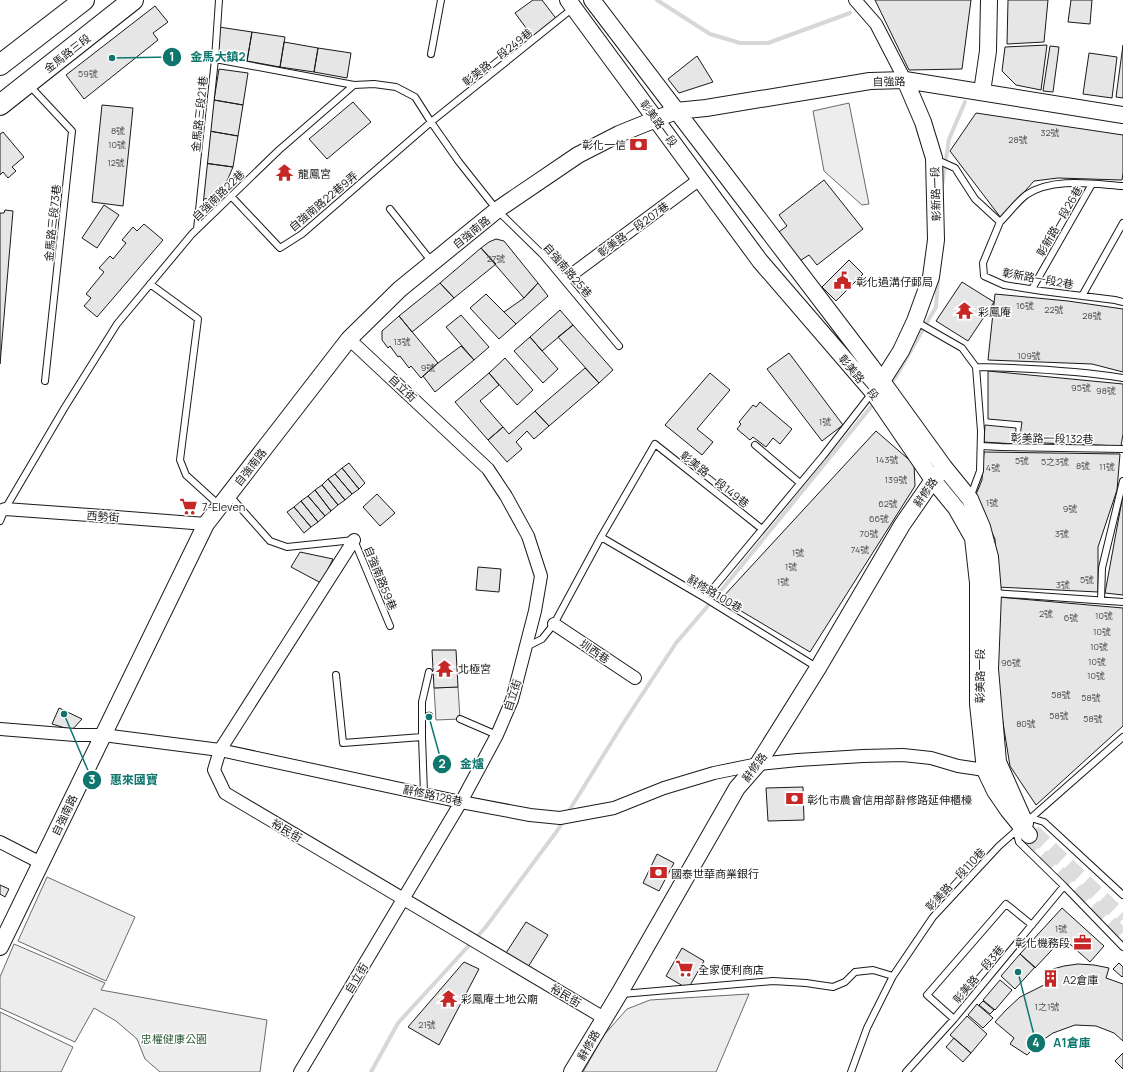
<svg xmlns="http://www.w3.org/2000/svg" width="1123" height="1072" viewBox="0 0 1123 1072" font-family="Manrope,'Noto Sans TC',sans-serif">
<rect width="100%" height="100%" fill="#fff"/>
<path fill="#ededed" stroke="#6a6a6a" d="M849,103l20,101 -7,1 -38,-34 -11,-60z
M458,687l2,32 -24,1 -2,-32z
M47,877l88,40 -29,64 -88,-40z
M14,944l91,39 -4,7 166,30 -7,52h-100l-15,-13 -8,-20 -21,-18 -22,-13 -19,34 -75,-34v-31z
M749,994l-33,78h-133l21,-37 23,-26 23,-9z
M0,1012l73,35 -12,25h-61z"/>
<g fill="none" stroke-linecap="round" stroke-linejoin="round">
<path stroke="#d7d7d7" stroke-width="4" d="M657,0l53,34 30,9h28l82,-30
M942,186l7,-47 16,-37
M889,384l6,-6 41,-71 2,-28
M567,814l57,-92 52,-79 48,-56 151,-185
M371,1072l27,-49 87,-95 72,-97 7,-11"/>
</g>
<path fill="#e6e6e6" stroke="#1a1a1a" d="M533,0h9l16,21 -23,19 -20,-27z
M875,0h96l-9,69 -53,1z
M1008,0h40l-4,42 -37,2z
M1071,0h21l-2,24 -22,-2z
M155,6l13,16 -15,11 5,7 -74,59 -18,-24z
M219,27l33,5 -5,29 -33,-5z
M252,32l33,5 -5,30 -33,-6z
M284,42l34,6 -4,24 -34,-5z
M1047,45l-6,45 -25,-5 -14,-14 3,-24z
M1123,45v53l-7,-1z
M1050,46l9,1 -6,45 -10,-1z
M318,48l33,5 -4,25 -33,-6z
M1089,53l28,4 -5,41 -29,-4z
M697,56l16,26 -34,11 -11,-14z
M219,69l29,4 -5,32 -29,-5z
M214,100l29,5 -5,31 -29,-5z
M353,102l18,20 -44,37 -18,-20z
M102,105l31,3 -10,98 -31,-4z
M976,113l147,22v38l-1,7 -64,-2 -24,3 -33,37 -51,-67z
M209,131l29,5 -5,31 -29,-4z
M3,132l21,25 -12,10 4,4 -8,7 -5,-6 -3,3v-41z
M204,163l29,4 -10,23 -12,8 -7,1 -4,-3z
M824,180l39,49 -46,36 -8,-10 -11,7 -22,-28 11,-8 -8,-11z
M104,205l15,10 -22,33 -15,-10z
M5,210l8,1 -13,153v-151h4z
M144,224l19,16 -66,77 -13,-11 7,-8 -5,-4 18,-22 -5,-4 11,-12 3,3 13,-16 -4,-3 11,-13 4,4z
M496,239l8,2 34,42 -14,15 -43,-50 8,-6z
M481,248l15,16 -42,34 -14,-15z
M849,260l14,14 -27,27 -14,-14z
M962,282l32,20 -26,39 -32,-20z
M440,283l14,15 -42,34 -13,-16z
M538,283l10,13 -32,28 -12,-12 20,-14z
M486,294l30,30 -17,15 -29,-31z
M995,294l73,7 55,8v63l-31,-8 -104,-4z
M560,310l13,15 -31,26 -12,-14z
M461,315l28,32 -15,13 -28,-33z
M399,316l39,47 -17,15 -10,-12 -2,2 -9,-12 -2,1 -8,-11 -2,2 -6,-8v-9z
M573,325l40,45 -14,13 -41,-46z
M530,337l28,32 -15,14 -29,-32z
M461,346l13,14 -39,32 -12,-16 15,-13z
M789,353l54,72 -21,16 -55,-72z
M505,358l28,32 -16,15 -28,-32z
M585,368l14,15 -50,43 -14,-15z
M988,371l135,13v50l-2,12 -102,-4 3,-20 -34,-3z
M489,373l10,12 -19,16 23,26 -15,13 -33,-38z
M710,373l20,17 -33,39 16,13 -11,13 -37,-30z
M760,402l32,27 -12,15 -7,-6 -7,9 -13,-10 -3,3 -13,-11 4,-5 -2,-2 14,-17 3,2z
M535,411l14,15 -15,13 -7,-8 -11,11 6,7 -15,13 -19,-22 15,-13 6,7z
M985,425l31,3 -1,16 -31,-2z
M876,431l38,33 1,22 -105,166 -89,-53z
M984,452l136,2 -3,36 -19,57v45l-101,-5 -2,-48 -20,-42 7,-17z
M349,463l16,20 -6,6 -17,-21z
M342,468l17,21 -7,5 -17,-20z
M335,474l17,20 -7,6 -17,-21z
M328,479l17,21 -7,5 -16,-20z
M322,485l16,20 -7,6 -16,-21z
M315,490l16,21 -6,5 -17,-20z
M377,494l18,19 -15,13 -17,-19z
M1123,495v100l-18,-2z
M308,496l17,20 -7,6 -17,-21z
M301,501l17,21 -7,5 -17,-20z
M294,507l17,20 -7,6 -17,-21z
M300,552l33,7 -12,24 -30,-16z
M478,567l23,2 -2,23 -23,-2z
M998,597l125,11v118l-87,79 -26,-39 -12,-74z
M432,650h24l2,37 -24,1z
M59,708l23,11 -10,11 -20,-6z
M425 716a4 4 0 1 1 8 0a4 4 0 1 1-8 0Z
M803,787l1,33 -36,1 -2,-33z
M657,854l17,9 -15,28 -16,-8z
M0,885l9,4 -4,8 -5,-3z
M1062,908l42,38 -14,16 -27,-24 -28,30 -15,-14z
M526,922l22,13 -20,32 -22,-14z
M682,948l22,13 -16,28 -22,-13z
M1020,954l15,13 -20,22 -14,-13z
M464,962l15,7 -40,76 -31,-18z
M1119,963l4,4v9l-1,1 -9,-8z
M1078,964l16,1 15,3 -3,10 17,6v57l-9,-8 -18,-7 -21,-1 -22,8 -13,9 -13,13 -17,-11 4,-6 -19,-16 11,-12 14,-13 26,-13 -2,-7 10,-3 -1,-5 11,-3z
M1054,974l1,6 -9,4 -2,-7z
M1000,980l12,10 -17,20 -12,-10z
M983,1001l11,9 -4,4 -11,-9z
M977,1004l16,14 -10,10 -15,-13z
M967,1016l20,18 -16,19 -21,-18z
M954,1038l17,15 -8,9 -17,-15z
M1123,1053v16l-8,-8z"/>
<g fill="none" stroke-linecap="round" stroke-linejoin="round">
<path stroke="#ddd" stroke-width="16" stroke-dasharray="16 8" stroke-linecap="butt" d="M1033,832l90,87
M1024,839l99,98"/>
<defs>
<path id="service" d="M431,54l10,-54
M215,59l139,26
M29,85l43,46 -27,250
M935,159l20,9 20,31 25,23c9,-9 17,-20 26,-27 26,-18 67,-11 97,-9
M231,196l49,52 22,-14 129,-112 142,-114
M390,209l42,53
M1000,222l-17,41 1,13 20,9 38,6 73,9 8,2
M197,229l18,-170 4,-59
M150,284l48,35 -18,141 6,15 33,30
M1032,289l60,-105
M1082,296l41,-73
M915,321l47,27 14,19 5,64 -1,40 -10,27
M976,367c49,1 98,3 147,11
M755,445l45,38
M981,446l20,1 122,2
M229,495l41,46 17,6 67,-7 36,86
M0,521l5,-12 60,-102 52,-83 75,-90 87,-84 75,-65 20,-1 22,3 19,10 16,25 28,40 38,48 46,45 76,91
M601,537l104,61 113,70
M993,593l130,9
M705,598l118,-142 49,-63
M1101,600l1,-32 21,-87
M526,647l16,-8 12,-15 47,-87 54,-93 107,85
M336,675l7,68 79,-6 2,56
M460,719l37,16
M422,737v-35l7,-30
M1031,818l13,4 79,73
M1016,830l3,12 45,44 59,61
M622,994l151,-13 33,2 27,4 12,-5 10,-10 18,-2 20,6
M954,1019l-27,-24 79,-91 26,21
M851,1072l16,-44 26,-52 40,-59 66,-71 124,-109
M906,1072l48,-53 110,-133"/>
<path id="minor" d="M855,0l21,24 29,56
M567,278l133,-99
M0,511l5,-2 98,7 103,8
M354,540l-134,210 -6,20 11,23 379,225
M554,624l81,54
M0,729l75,6h28l117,15 241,52 69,13 30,3 54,-10 50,-20 50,-15 44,-9 40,-4 65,-4 40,-1 28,3 27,8 27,4 7,-4
M0,842l41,21
M300,1072l161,-270 36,-67 15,-35 23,-89 6,-35 -13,-40 -22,-40 -18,-27 -139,-130"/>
<path id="tertiary" d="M568,0l192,261 113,131 60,88 23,28 17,30 5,45v121l7,66 10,21 13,19 13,16 8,9
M592,0l279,366 73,101 26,32 12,28 8,30 3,36 -3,76 8,93 27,61
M982,92l6,-41 1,-51
M876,389l6,-8 19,-30 14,-30 16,-44 5,-37 -2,-82 -11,-36 -18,-42
M0,947l206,-423 143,-185 51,-50 97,-79 81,-55 41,-21 57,-23 30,-3 164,-27 35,-1 218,35
M572,1072l47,-78 118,-206 21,-24 60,-96 84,-143 31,-45 6,-7"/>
<path id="primary" d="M0,65l84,-65
M0,105l133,-105"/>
</defs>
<use href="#service" stroke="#1a1a1a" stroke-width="8"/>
<use href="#minor" stroke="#1a1a1a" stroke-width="14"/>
<use href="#tertiary" stroke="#1a1a1a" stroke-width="18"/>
<use href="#primary" stroke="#1a1a1a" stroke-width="22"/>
<use href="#service" stroke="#fff" stroke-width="6"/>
<use href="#minor" stroke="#fff" stroke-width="12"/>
<use href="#tertiary" stroke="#fff" stroke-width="16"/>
<use href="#primary" stroke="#fff" stroke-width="20"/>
</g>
<defs>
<symbol id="bank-bare" viewBox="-9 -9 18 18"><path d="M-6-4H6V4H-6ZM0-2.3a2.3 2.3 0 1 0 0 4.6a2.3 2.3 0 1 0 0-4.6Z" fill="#c62828" stroke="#fff" stroke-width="2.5" paint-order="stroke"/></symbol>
<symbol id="temple-bare" viewBox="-9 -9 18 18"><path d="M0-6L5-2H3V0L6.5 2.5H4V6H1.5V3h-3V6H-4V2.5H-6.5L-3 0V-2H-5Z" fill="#c62828" stroke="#fff" stroke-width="2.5" paint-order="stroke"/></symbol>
<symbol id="civic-bare" viewBox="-9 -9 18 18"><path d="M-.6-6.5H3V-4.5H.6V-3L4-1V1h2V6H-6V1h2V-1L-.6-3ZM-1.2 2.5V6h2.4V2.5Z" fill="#c62828" stroke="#fff" stroke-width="2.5" paint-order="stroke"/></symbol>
<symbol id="supermarket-bare" viewBox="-9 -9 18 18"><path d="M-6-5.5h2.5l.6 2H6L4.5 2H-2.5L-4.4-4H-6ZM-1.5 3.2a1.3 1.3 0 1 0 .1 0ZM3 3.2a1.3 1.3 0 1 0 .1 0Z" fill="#c62828" stroke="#fff" stroke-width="2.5" paint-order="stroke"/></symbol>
<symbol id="office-bare" viewBox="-9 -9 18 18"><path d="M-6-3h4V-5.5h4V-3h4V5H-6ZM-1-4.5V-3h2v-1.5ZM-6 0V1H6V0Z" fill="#c62828" stroke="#fff" stroke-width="2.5" paint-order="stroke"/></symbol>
<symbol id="building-bare" viewBox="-9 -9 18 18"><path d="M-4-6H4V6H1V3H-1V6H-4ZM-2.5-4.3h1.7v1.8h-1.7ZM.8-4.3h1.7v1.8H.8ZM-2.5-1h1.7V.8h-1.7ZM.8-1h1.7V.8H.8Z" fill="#c62828" stroke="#fff" stroke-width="2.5" paint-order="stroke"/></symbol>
</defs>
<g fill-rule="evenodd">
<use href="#bank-bare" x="626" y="132" width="25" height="25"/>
<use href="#temple-bare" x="272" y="160" width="25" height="25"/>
<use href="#civic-bare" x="830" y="268" width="25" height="25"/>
<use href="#temple-bare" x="952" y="298" width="25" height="25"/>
<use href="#supermarket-bare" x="176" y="494" width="25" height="25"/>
<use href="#temple-bare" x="432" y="656" width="25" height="25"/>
<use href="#bank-bare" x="782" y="786" width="25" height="25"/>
<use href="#bank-bare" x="646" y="860" width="25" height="25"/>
<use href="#office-bare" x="1070" y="930" width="25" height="25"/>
<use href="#supermarket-bare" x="672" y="956" width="25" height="25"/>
<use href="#building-bare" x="1038" y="966" width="25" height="25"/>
<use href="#temple-bare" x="436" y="986" width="25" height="25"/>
</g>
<g text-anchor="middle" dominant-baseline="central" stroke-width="3" stroke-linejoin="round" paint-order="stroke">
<g font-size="9" fill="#4d4d4d">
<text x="88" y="73">59號</text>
<text x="118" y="130">8號</text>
<text x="1050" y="132">32號</text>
<text x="1018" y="139">28號</text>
<text x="117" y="144">10號</text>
<text x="116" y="162">12號</text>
<text x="496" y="258">27號</text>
<text x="1025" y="305">16號</text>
<text x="1054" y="309">22號</text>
<text x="1092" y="315">28號</text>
<text x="402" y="341">13號</text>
<text x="1029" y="355">109號</text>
<text x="428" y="367">9號</text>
<text x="1081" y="387">95號</text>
<text x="1106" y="390">98號</text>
<text x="825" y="421">1號</text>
<text x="887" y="459">143號</text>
<text x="1022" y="460">5號</text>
<text x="1055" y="461">5之3號</text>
<text x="1083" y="465">8號</text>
<text x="1107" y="466">11號</text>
<text x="993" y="467">4號</text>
<text x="896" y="479">139號</text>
<text x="992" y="502">1號</text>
<text x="888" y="503">62號</text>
<text x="1070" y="508">9號</text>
<text x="879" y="518">66號</text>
<text x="869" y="533">70號</text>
<text x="1062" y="533">3號</text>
<text x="860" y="549">74號</text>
<text x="798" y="552">1號</text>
<text x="791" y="566">1號</text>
<text x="1087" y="579">5號</text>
<text x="783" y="581">1號</text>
<text x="1063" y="584">3號</text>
<text x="1046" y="613">2號</text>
<text x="1104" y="615">10號</text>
<text x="1071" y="617">6號</text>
<text x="1102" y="631">10號</text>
<text x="1099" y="646">10號</text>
<text x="1097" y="661">10號</text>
<text x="1011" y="662">96號</text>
<text x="1096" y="675">10號</text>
<text x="1061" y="694">58號</text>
<text x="1091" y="697">58號</text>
<text x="1059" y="715">58號</text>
<text x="1093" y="718">58號</text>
<text x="1026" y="723">80號</text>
<text x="1061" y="928">1號</text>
<text x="1047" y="1006">1之1號</text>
<text x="427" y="1024">21號</text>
</g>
<g font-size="11" fill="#1a1a1a" stroke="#fff">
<text transform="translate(67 53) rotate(-38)">金馬路三段</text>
<text transform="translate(497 57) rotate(-38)">彰美路一段249巷</text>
<text transform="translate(889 81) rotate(-1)">自強路</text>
<text transform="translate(199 114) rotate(-84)">金馬路三段21巷</text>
<text transform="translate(659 123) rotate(54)">彰美路一段</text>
<text transform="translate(935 194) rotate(-92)">彰新路一段</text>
<text transform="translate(218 195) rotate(-44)">自強南路22巷</text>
<text transform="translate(323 201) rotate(-40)">自強南路22巷9弄</text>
<text transform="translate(1059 221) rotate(-60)">彰新路一段26巷</text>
<text transform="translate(52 223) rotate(-84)">金馬路三段73巷</text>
<text transform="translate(633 229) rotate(-36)">彰美路一段207巷</text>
<text transform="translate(471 232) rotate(-39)">自強南路</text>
<text transform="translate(568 270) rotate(49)">自強南路25巷</text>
<text transform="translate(1038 278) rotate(10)">彰新路一段2巷</text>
<text transform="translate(859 377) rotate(50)">彰美路一段</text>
<text transform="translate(403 388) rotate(43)">自立街</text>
<text transform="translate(1052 438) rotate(1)">彰美路一段132巷</text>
<text transform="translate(250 467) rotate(-52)">自強南路</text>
<text transform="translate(715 479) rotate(38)">彰美路一段149巷</text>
<text transform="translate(925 492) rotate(-55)">辭修路</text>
<text transform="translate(103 516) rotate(4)">西勢街</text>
<text transform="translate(381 578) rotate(68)">自強南路59巷</text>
<text transform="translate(715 593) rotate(31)">辭修路100巷</text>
<text transform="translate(595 651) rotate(34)">圳西巷</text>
<text transform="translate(979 676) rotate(-90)">彰美路一段</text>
<text transform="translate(512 695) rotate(-72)">自立街</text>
<text transform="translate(754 767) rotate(-53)">辭修路</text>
<text transform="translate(433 795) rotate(12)">辭修路128巷</text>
<text transform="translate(64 815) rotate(-64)">自強南路</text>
<text transform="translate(287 830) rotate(31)">裕民街</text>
<text transform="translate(955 879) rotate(-47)">彰美路一段110巷</text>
<text transform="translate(978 974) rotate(-50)">彰美路一段3巷</text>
<text transform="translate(356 978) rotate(-59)">自立街</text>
<text transform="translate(566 995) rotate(31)">裕民街</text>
<text transform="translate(588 1045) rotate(-60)">辭修路</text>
</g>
<g font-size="11" fill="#1a1a1a" stroke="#fff" text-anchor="start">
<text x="626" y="144" text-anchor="end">彰化一信</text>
<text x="298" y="173">龍鳳宮</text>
<text x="856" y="281">彰化過溝仔郵局</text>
<text x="978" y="311">彩鳳庵</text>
<text x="202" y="506">7-Eleven</text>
<text x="458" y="668">北極宮</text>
<text x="807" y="799">彰化市農會信用部辭修路延伸櫃檯</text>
<text x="671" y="873">國泰世華商業銀行</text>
<text x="1070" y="942" text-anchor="end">彰化機務段</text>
<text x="698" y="969">全家便利商店</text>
<text x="1063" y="979">A2倉庫</text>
<text x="461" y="998">彩鳳庵土地公廟</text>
</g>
<g font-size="11" fill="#2b5a34" stroke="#fff">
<text x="174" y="1038">忠權健康公園</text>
</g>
</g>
<path fill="none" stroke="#0f766e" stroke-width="1.5" d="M112 58L172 57M429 717L442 764M64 714L92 780M1018 972L1036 1043"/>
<g fill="#0f766e" stroke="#fff" stroke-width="1.5">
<circle cx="112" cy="58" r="4"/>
<circle cx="429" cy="717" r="4"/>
<circle cx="64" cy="714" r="4"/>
<circle cx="1018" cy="972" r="4"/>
<circle cx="172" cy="57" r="10"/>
<circle cx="442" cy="764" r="10"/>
<circle cx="92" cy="780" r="10"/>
<circle cx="1036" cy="1043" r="10"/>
</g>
<g font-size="12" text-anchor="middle" font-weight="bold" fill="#fff">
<text x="172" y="61">1</text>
<text x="442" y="768">2</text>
<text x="92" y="784">3</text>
<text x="1036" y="1047">4</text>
</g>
<g font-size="12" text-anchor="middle" font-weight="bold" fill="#0f766e" stroke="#fff" stroke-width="3" stroke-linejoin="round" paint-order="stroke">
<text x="218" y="61">金馬大鎮2</text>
<text x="472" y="768">金爐</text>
<text x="134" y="784">惠來國寶</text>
<text x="1072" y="1047">A1倉庫</text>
</g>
</svg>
